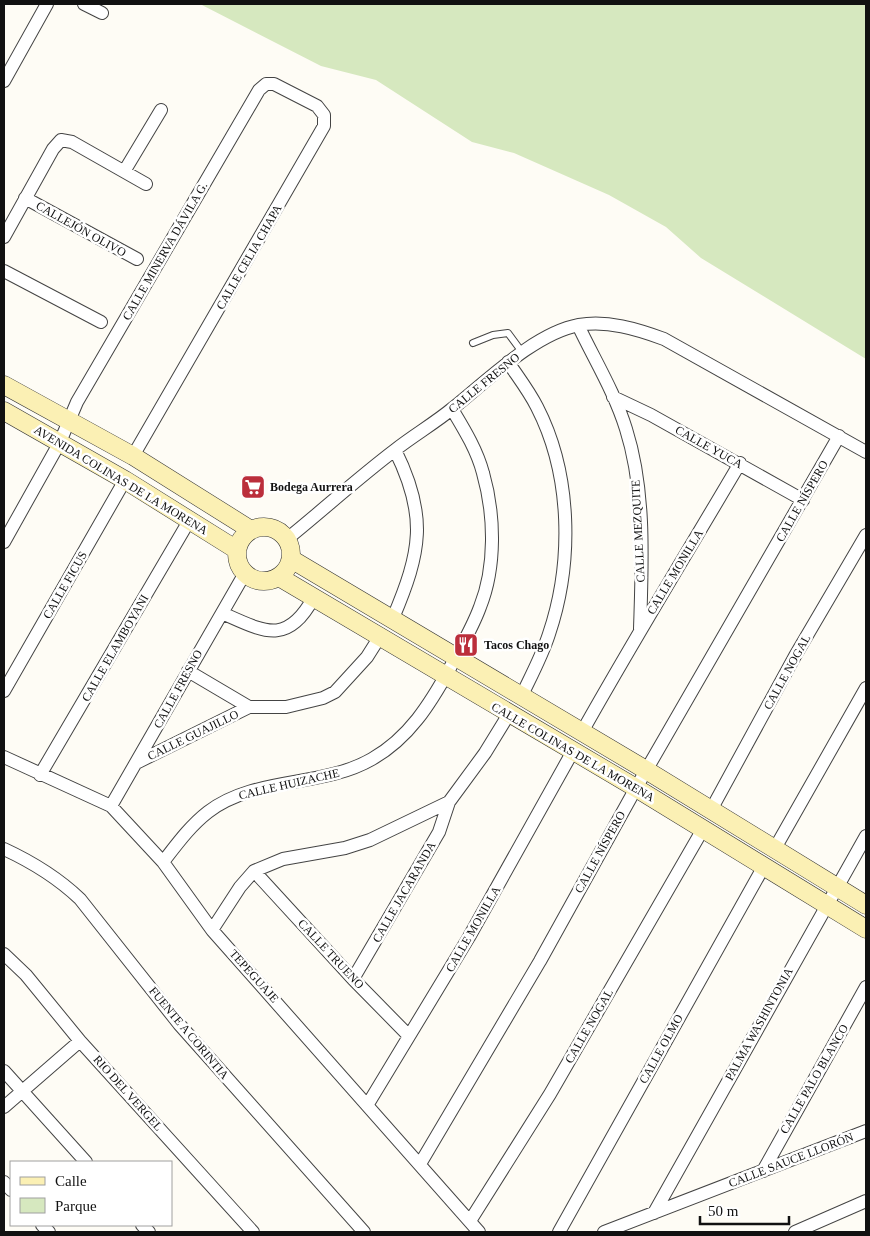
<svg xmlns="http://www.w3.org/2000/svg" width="870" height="1236" viewBox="0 0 870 1236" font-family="Georgia,serif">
<rect width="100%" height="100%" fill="#fefcf5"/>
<path fill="#d6e8bf" d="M200,4h666v355l-165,-101 -35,-31 -57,-32 -95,-42 -42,-11 -96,-62 -55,-14z"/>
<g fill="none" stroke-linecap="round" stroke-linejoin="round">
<defs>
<path id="lane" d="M473,343l20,-8 15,-2 14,19"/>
<path id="street" d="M84,4l18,9
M4,81l43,-77
M125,170l36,-60
M25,198l112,61
M4,237l49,-88 8,-9 11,2 74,42
M4,271l97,51
M578,325c16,34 37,68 48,104 20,63 16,135 14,200
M508,362c10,15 21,29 29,45 35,68 36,156 12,227 -7,22 -18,42 -28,63
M613,397l38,18 152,85
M287,539c36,-29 71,-61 108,-89 19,-15 40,-27 58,-42 34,-27 82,-75 126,-83 28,-5 58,4 85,14l202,113
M4,542l56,-100 17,-40 182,-312 7,-6h8l43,22 7,9v11l-191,330
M222,613c43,19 65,33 92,-16
M393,618c28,-66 35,-102 2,-168
M188,671l61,36
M4,691l121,-211
M582,732c51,-91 105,-179 158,-269
M4,757l107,49 52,56 49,68 267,302
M138,762l111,-55h37l37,-9 12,-6 32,-35 12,-19
M40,775l149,-254
M111,806l134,-233
M711,810l84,-154 71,-121
M4,849c28,13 53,28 76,50l99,125 185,208
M774,850l92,-162
M163,862c14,-18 27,-36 45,-50 47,-36 114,-24 164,-53 37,-21 58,-55 78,-91 10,-20 22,-39 30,-61 16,-40 15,-92 3,-134 -6,-23 -19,-44 -31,-64
M254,871l99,108 56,57
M212,930l28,-43 14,-16 29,-12 62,-11 25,-8 79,-38 36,-49 24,-39
M4,954l22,21 54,66 173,191
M353,979l86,-147 10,-30
M4,1071l82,91
M368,1104l101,-167 104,-186
M4,1107l76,-66
M420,1164l120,-203 96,-173 203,-352
M763,1171l103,-184
M4,1182l7,8
M654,1213l212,-377
M470,1221l80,-127 153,-265
M42,1225l7,7
M142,1225l7,7
M559,1232l205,-366
M604,1232l262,-101
M795,1232l71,-31"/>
<path id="secondary" d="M4,385l129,71 118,74
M4,411l121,69 112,70
M237 554a27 27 0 1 1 54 0a27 27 0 1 1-54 0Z
M291,559l355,211 220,135
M279,577l357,211 230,141"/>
</defs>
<use href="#lane" stroke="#444" stroke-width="8"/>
<use href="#street" stroke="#444" stroke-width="14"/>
<use href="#secondary" stroke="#333" stroke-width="19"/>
<use href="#lane" stroke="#fff" stroke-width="6"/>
<use href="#street" stroke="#fff" stroke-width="12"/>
<use href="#secondary" stroke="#fbf0b4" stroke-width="18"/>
</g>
<defs>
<symbol id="supermarket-square" viewBox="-11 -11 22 22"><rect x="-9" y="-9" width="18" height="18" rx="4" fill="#bb2e3b" stroke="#fff"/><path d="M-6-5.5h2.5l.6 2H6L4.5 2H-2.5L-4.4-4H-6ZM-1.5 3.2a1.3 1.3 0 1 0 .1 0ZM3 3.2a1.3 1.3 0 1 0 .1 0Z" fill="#fff"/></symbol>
<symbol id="restaurant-square" viewBox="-11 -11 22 22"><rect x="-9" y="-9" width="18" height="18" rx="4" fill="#bb2e3b" stroke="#fff"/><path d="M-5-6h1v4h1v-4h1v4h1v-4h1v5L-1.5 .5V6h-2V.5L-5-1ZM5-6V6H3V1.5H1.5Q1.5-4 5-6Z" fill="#fff"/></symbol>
</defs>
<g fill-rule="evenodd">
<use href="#supermarket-square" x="239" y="473" width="28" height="28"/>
<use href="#restaurant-square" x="452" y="631" width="28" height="28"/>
</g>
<g text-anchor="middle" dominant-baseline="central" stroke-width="5" stroke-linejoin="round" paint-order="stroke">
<g font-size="12" fill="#111" stroke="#fff">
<text transform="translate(81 229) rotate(29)">CALLEJÓN OLIVO</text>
<text transform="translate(165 251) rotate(-60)">CALLE MINERVA DÁVILA G.</text>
<text transform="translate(249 257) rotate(-60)">CALLE CELIA CHAPA</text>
<text transform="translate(484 383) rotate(-39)">CALLE FRESNO</text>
<text transform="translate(709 447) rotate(29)">CALLE YUCA</text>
<text transform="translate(121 480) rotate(31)">AVENIDA COLINAS DE LA MORENA</text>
<text transform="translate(802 501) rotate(-60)">CALLE NÍSPERO</text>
<text transform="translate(638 531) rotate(-93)">CALLE MEZQUITE</text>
<text transform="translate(675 572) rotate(-59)">CALLE MONILLA</text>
<text transform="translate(65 585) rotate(-60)">CALLE FICUS</text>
<text transform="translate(115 648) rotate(-60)">CALLE ELAMBOYANI</text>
<text transform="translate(787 672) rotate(-61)">CALLE NOGAL</text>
<text transform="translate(178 689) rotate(-61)">CALLE FRESNO</text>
<text transform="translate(193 735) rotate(-26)">CALLE GUAJILLO</text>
<text transform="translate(573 752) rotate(30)">CALLE COLINAS DE LA MORENA</text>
<text transform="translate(289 784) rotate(-13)">CALLE HUIZACHE</text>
<text transform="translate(600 852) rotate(-61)">CALLE NÍSPERO</text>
<text transform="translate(404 892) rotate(-60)">CALLE JACARANDA</text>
<text transform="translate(473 929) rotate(-60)">CALLE MONILLA</text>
<text transform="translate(331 954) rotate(47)">CALLE TRUENO</text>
<text transform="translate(254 976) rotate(48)">TEPEGUAJE</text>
<text transform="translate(759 1024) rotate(-61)">PALMA WASHINTONIA</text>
<text transform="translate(589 1026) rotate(-60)">CALLE NOGAL</text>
<text transform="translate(189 1033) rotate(50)">FUENTE A CORINTIA</text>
<text transform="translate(661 1049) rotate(-61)">CALLE OLMO</text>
<text transform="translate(814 1079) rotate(-60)">CALLE PALO BLANCO</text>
<text transform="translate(128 1093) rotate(48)">RIO DEL VERGEL</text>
<text transform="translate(791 1160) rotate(-21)">CALLE SAUCE LLORÓN</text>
</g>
<g font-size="12" font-weight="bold" fill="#111" stroke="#fff" text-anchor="start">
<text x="270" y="487">Bodega Aurrera</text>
<text x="484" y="645">Tacos Chago</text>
</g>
</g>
<rect width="870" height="1236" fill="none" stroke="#111111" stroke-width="10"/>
<rect x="10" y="1161" width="162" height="65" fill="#ffffff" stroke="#a0a0a0"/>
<rect x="20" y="1177" width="25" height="8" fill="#fbf0b4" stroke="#a0a0a0"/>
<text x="55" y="1186" font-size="15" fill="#111111">Calle</text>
<rect x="20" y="1198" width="25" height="15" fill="#d6e8bf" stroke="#a0a0a0"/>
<text x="55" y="1211" font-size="15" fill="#111111">Parque</text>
<path d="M700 1216v8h89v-8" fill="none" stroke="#111111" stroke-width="2.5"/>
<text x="708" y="1216" font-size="15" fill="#111111" stroke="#ffffff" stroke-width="4" paint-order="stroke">50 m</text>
</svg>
